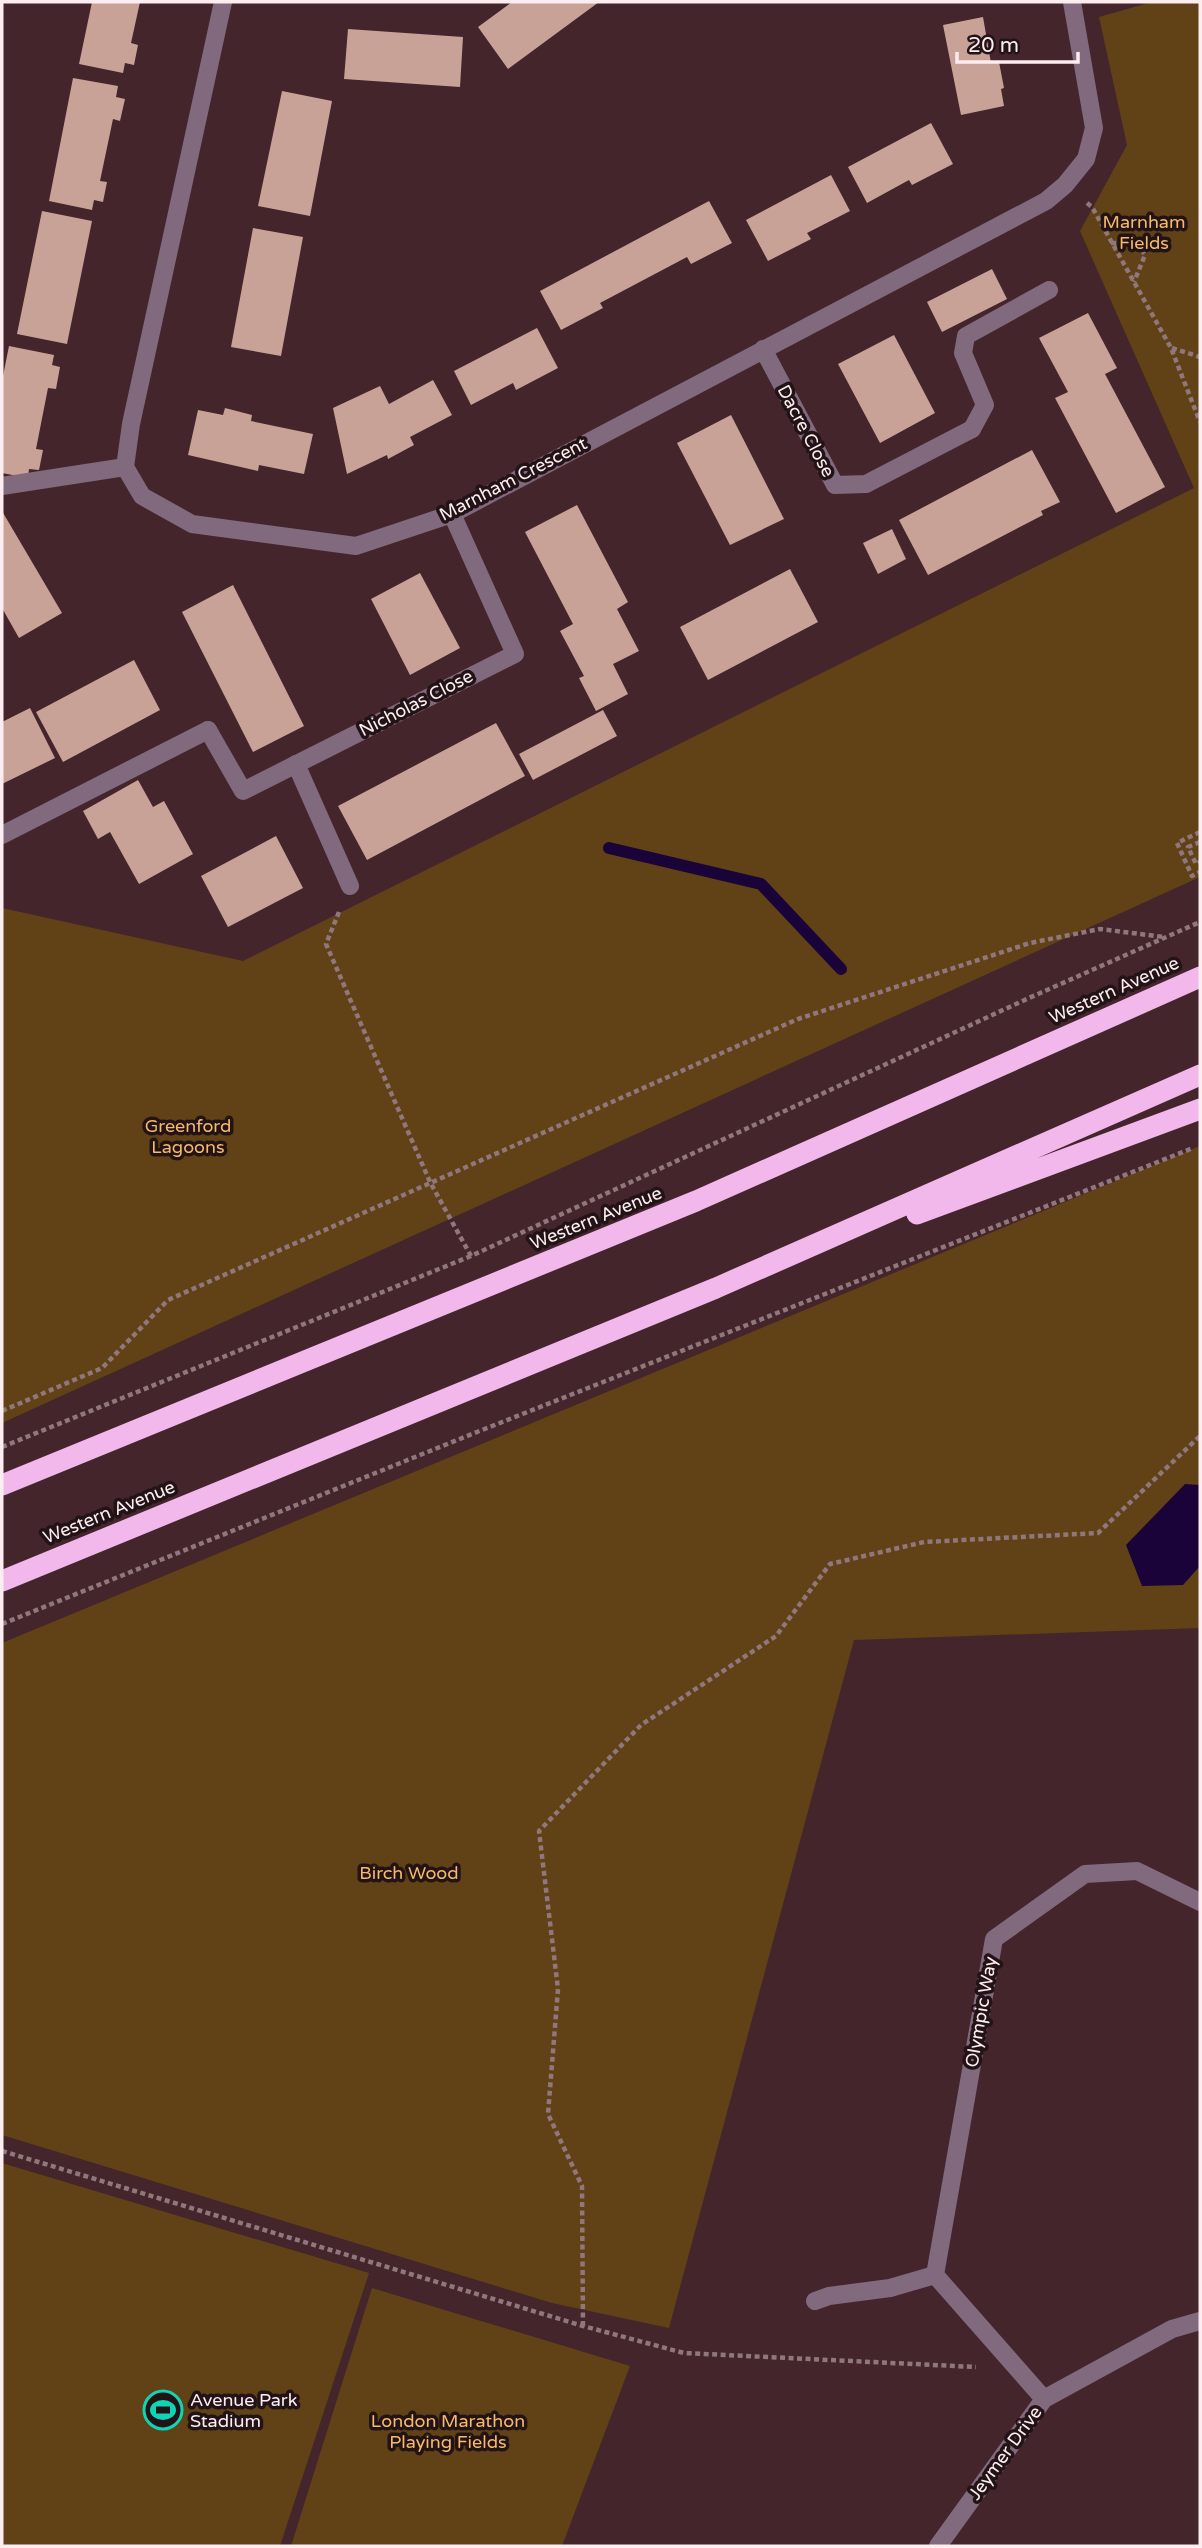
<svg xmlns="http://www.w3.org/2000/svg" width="1202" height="2548" viewBox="0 0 1202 2548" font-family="'Varela Round',sans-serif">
<rect width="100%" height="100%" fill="#44252c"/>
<path fill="#604216" d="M1152,2h48v875l-1198,546v-515l241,53 951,-473 -114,-257 47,-86 -28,-128z
M1200,1146v482l-346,12 -185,688 -117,-25 -550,-168v-492z
M2,2163l367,110 -89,273h-278z
M372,2288l258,78 -68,180h-271z"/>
<path fill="#1a0338" d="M1185,1484l15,1v81l-17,19 -41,1 -16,-41z"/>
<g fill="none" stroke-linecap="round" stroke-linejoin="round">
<path stroke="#1a0338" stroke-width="12" d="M609,848l152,36 80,85"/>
</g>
<path fill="#c8a296" d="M92,2h48l-9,41 7,2 -4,20 -9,-2 -2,10 -44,-9z
M512,2h87l-91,67 -30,-42z
M983,17l8,46 8,-1 5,26 -3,1 3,17 -43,9 -18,-90z
M348,29l115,8 -3,50 -116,-8z
M73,78l45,8 -2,11 9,2 -5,22 -7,-2 -13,62 7,1 -4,20 -9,-2 -2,10 -43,-9z
M282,91l50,10 -22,115 -52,-10z
M931,123l22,41 -41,21 -3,-5 -42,23 -19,-36z
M831,175l19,36 -43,22 4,6 -43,22 -22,-41z
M709,201l23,42 -41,21 -4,-7 -87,46 3,5 -42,22 -21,-39z
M42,211l50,10 -25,123 -50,-10z
M253,228l50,9 -22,119 -50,-9z
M992,269l15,30 -65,33 -15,-30z
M1088,313l29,55 -12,6 60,113 -49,26 -61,-115 13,-6 -29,-54z
M537,328l21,40 -42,22 -3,-7 -42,22 -17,-34z
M894,335l41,78 -55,30 -42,-79z
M9,346l45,9 -2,10 8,2 -4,22 -8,-1 -12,61 7,1 -4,20 -10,-1 -1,9 -26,-5v-92z
M433,380l19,35 -42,22 4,8 -26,14 -1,-4 -40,19 -14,-66 47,-22 9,18z
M225,408l27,7 -1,6 62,13 -9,40 -45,-9 -1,6 -70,-16 10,-45 25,5z
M731,415l53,104 -54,26 -53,-102z
M1032,450l28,52 -19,9 2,4 -115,60 -29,-55z
M577,505l51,97 -11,7 22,42 -26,13 15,30 -32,17 -17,-33 5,-2 -24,-45 13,-7 -48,-92z
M2,511l60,102 -43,25 -17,-30z
M892,529l14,30 -28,15 -15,-31z
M790,569l28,53 -110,58 -28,-53z
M420,573l40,75 -50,27 -39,-76z
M233,585l71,141 -51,26 -71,-140z
M134,660l26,50 -97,52 -27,-50z
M30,708l25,50 -53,26v-62z
M603,710l14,26 -84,44 -14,-26z
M496,723l29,53 -158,84 -29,-54z
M138,780l15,27 11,-6 29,53 -54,30 -29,-52 -12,7 -15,-28z
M276,836l27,52 -75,39 -27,-51z"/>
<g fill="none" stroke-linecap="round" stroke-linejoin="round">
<path stroke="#90777c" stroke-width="4.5" stroke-dasharray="5 3.5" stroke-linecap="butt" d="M1087,203l5,4 79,141 29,74
M1111,243h26l8,12 -11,27
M1172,348l28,9
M1200,832l-23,11 15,33 8,-4
M1200,842l-12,5 8,17 4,-2
M339,912l-13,32 104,238 41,74
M2,1411l100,-43 66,-68 630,-281 232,-76 70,-14 64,8
M2,1447l469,-191 558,-258 171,-76
M2,1624l470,-190 721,-286
M2,2151l581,175 101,27 292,14
M583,2326l-1,-140 -34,-72 10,-125 -19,-158 102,-106 135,-89 54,-72 94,-22 174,-9 102,-97"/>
<path stroke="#81697e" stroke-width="18" d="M972,429l13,-24 -22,-52 3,-17 83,-46
M2,486l123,-19
M296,764l54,122
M2,835l206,-105"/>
<path stroke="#81697e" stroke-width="18" d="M223,2l-92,422 -6,43 17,29 50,28 164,22 96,-32 594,-313 19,-16 21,-26 8,-31 -22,-126
M763,349l72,136 31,-1 106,-55
M208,730l35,61 272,-137 -63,-140
M815,2301l14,-5 61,-8 45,-13
M1044,2399l-109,-124 59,-336 91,-65 52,-3 63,31
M938,2546l106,-147 128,-70 28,-8"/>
<path stroke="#f2b8ec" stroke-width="21" d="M917,1214l283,-105
M2,1485l694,-284 504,-224
M2,1581l714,-293 484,-213"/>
</g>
<defs>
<symbol id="stadium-ring" viewBox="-11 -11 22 22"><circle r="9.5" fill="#211316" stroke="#10d5b4" stroke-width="1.5"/><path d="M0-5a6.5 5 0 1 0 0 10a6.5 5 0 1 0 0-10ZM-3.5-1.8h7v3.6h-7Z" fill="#10d5b4"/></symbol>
</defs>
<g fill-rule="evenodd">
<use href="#stadium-ring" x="141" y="2388" width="44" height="44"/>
</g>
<g text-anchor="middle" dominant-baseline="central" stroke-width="7" stroke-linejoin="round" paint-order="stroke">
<g font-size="18" fill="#f8ba66" stroke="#211316">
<text x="1144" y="222">Marnham<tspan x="1144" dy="21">Fields</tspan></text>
<text x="188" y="1126">Greenford<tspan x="188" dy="21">Lagoons</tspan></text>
<text x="409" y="1873">Birch Wood</text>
<text x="448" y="2421">London Marathon<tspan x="448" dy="21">Playing Fields</tspan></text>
</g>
<g font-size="18" fill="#feedf0" stroke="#211316">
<text transform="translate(806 431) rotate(62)">Dacre Close</text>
<text transform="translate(513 479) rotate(-27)">Marnham Crescent</text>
<text transform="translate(416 703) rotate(-27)">Nicholas Close</text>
<text transform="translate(1114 990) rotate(-24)">Western Avenue</text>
<text transform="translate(596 1218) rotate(-22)">Western Avenue</text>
<text transform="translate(109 1512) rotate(-22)">Western Avenue</text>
<text transform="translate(981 2012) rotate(-80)">Olympic Way</text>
<text transform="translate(1005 2453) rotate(-54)">Jeymer Drive</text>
</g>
<g font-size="18" fill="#feedf0" stroke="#211316" text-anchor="start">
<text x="190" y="2400">Avenue Park<tspan x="190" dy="21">Stadium</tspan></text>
</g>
</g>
<rect width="1202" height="2548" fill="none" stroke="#feedf0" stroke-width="7"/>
<path d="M957 52v10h121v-10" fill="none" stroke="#feedf0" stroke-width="3.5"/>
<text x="968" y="52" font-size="21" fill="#feedf0" stroke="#211316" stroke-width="5" paint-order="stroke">20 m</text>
</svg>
